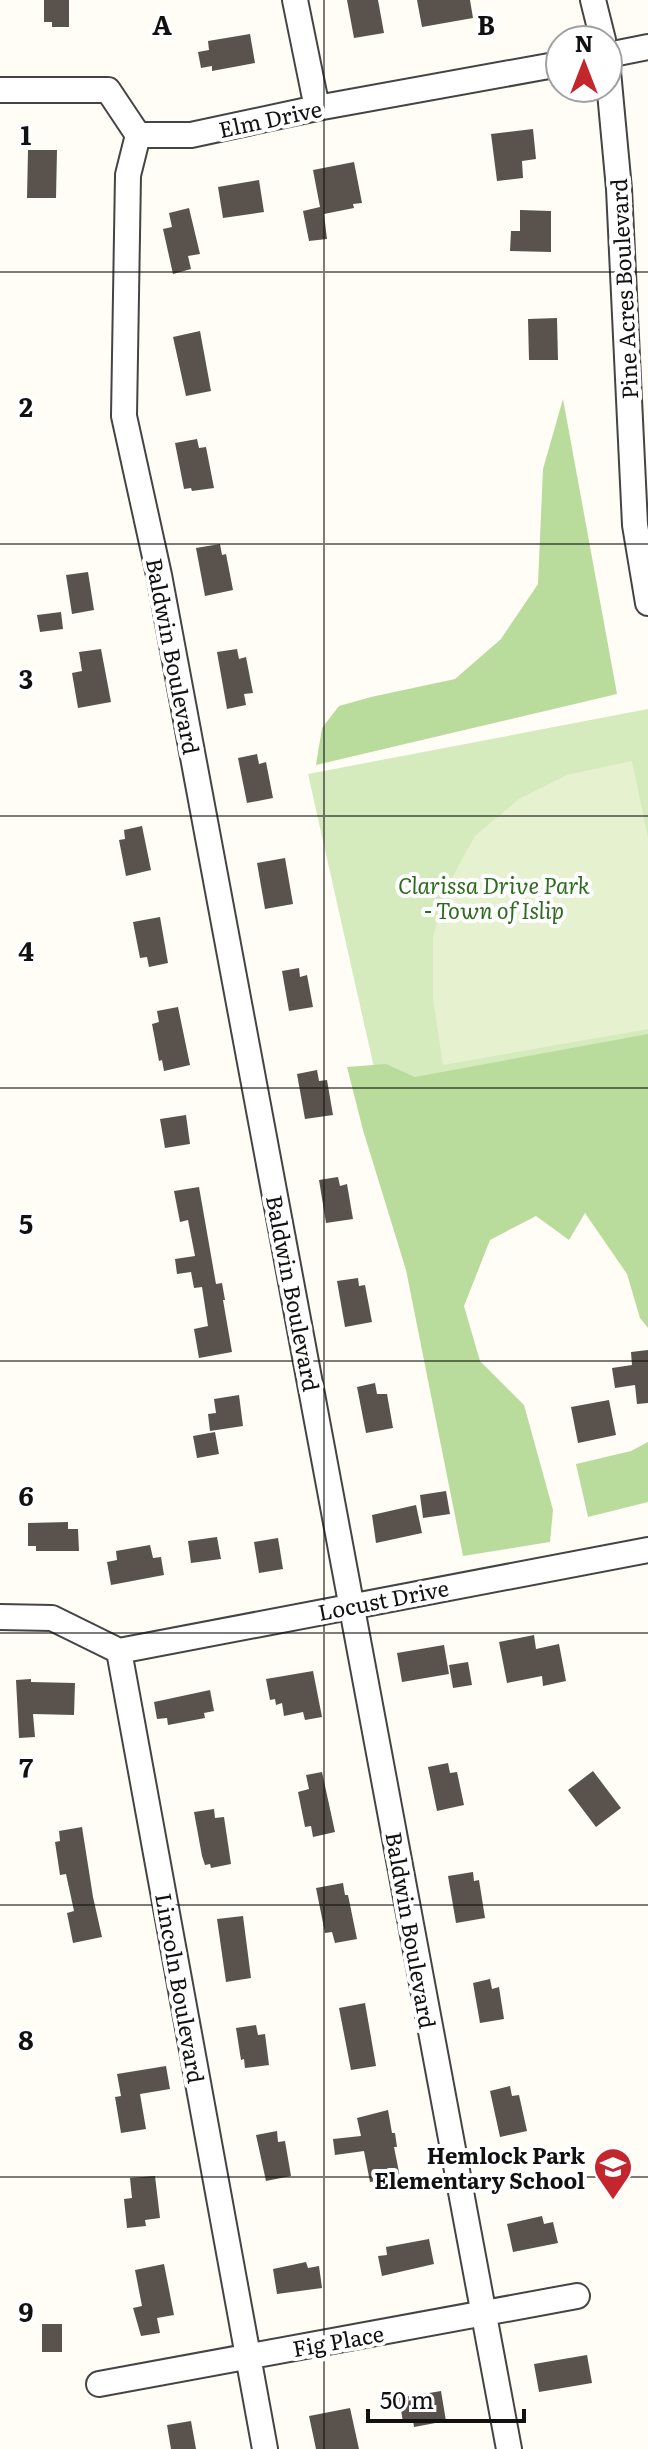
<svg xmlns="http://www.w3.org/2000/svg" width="648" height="2449" viewBox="0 0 648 2449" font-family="Literata,serif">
<rect width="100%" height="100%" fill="#fffdf5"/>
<path fill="#d5ebbd" d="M648,709v326l-269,55 -71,-316z"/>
<path fill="#b9dc9c" d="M563,399l54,295 -301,71 6,-37 17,-22 32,-9 84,-18 46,-40 37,-55 5,-115z
M648,1034v294l-8,-10 -13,-44 -42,-61 -16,27 -33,-24 -46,24 -26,66 16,55 44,44 29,105 -3,32 -87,14 -57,-286 -43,-140 -16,-63 39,-3 29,13z
M648,1442v60l-60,15 -12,-53 55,-13z"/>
<path fill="#e6f2cf" d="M632,761l16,77v191l-205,36 -10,-66v-62l15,-52 27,-49 44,-37 48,-24z"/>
<path fill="#5a524d" d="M44,0h25v27h-17v-5h-8z
M347,0h31l6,33 -30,5z
M417,0h53l3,18 -51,9z
M250,34l5,29 -43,8v-5l-11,2 -3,-16 11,-2 -1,-9z
M533,129l3,30 -14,2 1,17 -26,3 -6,-47z
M28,150h29l-1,48h-29z
M354,162l8,41 -9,1 1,4 -30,6 3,25 -18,2 -6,-30 17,-4 -7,-37z
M259,180l5,32 -41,6 -5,-31z
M189,208l11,46 -12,2 3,13 -18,5 -10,-45 9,-2 -3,-14z
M520,210l31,1v41l-41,-1 1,-20h9z
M557,318l1,42h-29l-1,-41z
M200,331l11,60 -25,5 -13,-59z
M197,439l2,9 7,-1 8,41 -22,3 -1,-3 -7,1 -9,-46z
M220,544l2,11 4,-1 7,36 -28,6 -9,-48z
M88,572l6,38 -22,4 -6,-39z
M61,612l2,17 -23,3 -3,-17z
M101,649l10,53 -33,6 -6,-35 10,-2 -3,-19z
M237,649l2,10 7,-2 7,36 -9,1 2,11 -19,4 -10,-57z
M257,754l2,10 7,-2 7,36 -26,5 -9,-45z
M142,826l9,44 -25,6 -7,-36 6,-1 -1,-9z
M285,858l8,46 -28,5 -8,-46z
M160,917l8,46 -19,4 -2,-10 -7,1 -7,-36z
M299,968l1,9 7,-2 6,32 -24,4 -7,-40z
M178,1007l12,58 -26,6 -2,-11 -3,1 -7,-37 7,-2 -2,-11z
M317,1070l2,11 8,-1 6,35 -28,4 -8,-45z
M186,1115l4,29 -25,4 -5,-29z
M338,1177l2,9 7,-2 6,35 -27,4 -7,-43z
M199,1187l17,97 6,-1 3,17h-2l9,52 -33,6 -5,-29 14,-3 -6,-39 -8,1 -3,-16 -14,2 -2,-15 20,-3 -7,-36 -8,2 -6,-31z
M358,1278l1,8 6,-1 7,37 -27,5 -8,-46z
M648,1350v53l-11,1 -2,-19 -20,3 -3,-20 20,-3 -1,-13z
M375,1383l2,11h10l6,34 -27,5 -9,-46z
M239,1395l4,31 -33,5 -2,-17 8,-1 -2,-14z
M609,1400l7,35 -38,8 -7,-36z
M215,1432l4,22 -22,4 -4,-22z
M446,1491l4,23 -27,4 -3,-23z
M416,1505l6,28 -46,10 -4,-28z
M68,1522v7h10l1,22h-43v-5h-8v-23z
M217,1537l4,22 -30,4 -3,-22z
M278,1538l5,31 -24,4 -5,-31z
M150,1545l3,13 8,-1 3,18 -53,10 -4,-23 10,-2 -1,-9z
M534,1635l2,14 23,-5 7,37 -23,5 -1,-10 -35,7 -8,-41z
M444,1645l5,29 -47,8 -5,-29z
M468,1662l4,23 -19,3 -4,-23z
M313,1671l9,46 -17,3 -2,-8 -19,4 -2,-13 -6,2 -1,-6 -5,1 -4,-21z
M31,1679v3l44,1 -1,32 -41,-1 2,23 -16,1 -3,-58z
M210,1690l4,21 -10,2 1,5 -37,7 -1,-7 -10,1 -3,-17z
M448,1763l2,10 7,-1 7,33 -27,6 -9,-44z
M593,1771l28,37 -25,19 -28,-37z
M322,1772l13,60 -22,5 -2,-11 -6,1 -7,-35 11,-3 -3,-14z
M214,1809l1,9 9,-1 7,47 -20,4 -1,-4 -5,1 -3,-9 -8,-44z
M82,1827l11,70 9,40 -29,6 -6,-30 7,-2 -8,-37 -6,1 -5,-33 5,-1 -1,-10z
M473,1872l1,9 5,-1 6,38 -29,5 -8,-47z
M343,1883l2,12h3l9,44 -22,4 -3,-11 -7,1 -9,-45z
M243,1916l8,62 -25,4 -9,-63z
M490,1979l2,10 7,-2 5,32 -24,4 -7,-40z
M365,2003l11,63 -25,4 -12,-62z
M256,2025l2,10 7,-1 4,31 -24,3 -1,-9 -3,1 -5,-32z
M166,2066l4,23 -30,5 6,35 -25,4 -6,-36 6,-1 -4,-22z
M510,2086l2,10 7,-1 8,36 -27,6 -10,-46z
M388,2110l4,23h3l2,14h-3l6,30 -30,5 -6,-31 -29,4 -2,-16 28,-3 -4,-18z
M277,2131l1,11 7,-1 6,35 -25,5 -10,-46z
M155,2176l5,42 -15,2 1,6 -19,2 -3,-29 8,-1 -2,-20z
M542,2216l2,8 9,-2 5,21 -45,9 -6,-28z
M429,2239l5,25 -52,12 -4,-20 9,-1 -1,-8z
M306,2262l2,6 11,-2 3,22 -45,6 -4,-25z
M164,2264l10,51 -17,3 3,15 -19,3 -8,-28 9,-2 -7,-36z
M42,2324h20v28h-20z
M587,2355l5,28 -53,9 -5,-28z
M441,2391l5,30 -32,6 -1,-7 -10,2 -4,-24z
M350,2408l9,41h-43l-7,-33z
M191,2421l5,28h-25l-4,-24z"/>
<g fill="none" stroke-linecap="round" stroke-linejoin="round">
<defs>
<path id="street" d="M295,0l22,108
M593,0l10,40
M608,55l40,-8
M608,71l11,118 16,336 13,78
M0,90h108l30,45h53l126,-27 243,-44
M138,135l-10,40 -4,241 35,159 350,1874
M0,1617l52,1 67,33 146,798
M119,1651l529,-101
M99,2384l478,-88"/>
</defs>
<use href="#street" stroke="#444" stroke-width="28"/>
<use href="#street" stroke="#fff" stroke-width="24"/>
</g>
<path fill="none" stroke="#111" stroke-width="2" stroke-opacity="0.55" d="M324,0v2449M0,272h648M0,544h648M0,816h648M0,1088h648M0,1361h648M0,1633h648M0,1905h648M0,2177h648"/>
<defs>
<symbol id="school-pin" viewBox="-11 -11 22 30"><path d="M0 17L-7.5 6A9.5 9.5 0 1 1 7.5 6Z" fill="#c4262e" stroke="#fff"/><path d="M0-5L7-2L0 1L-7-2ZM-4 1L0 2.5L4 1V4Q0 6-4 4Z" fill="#fff"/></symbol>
</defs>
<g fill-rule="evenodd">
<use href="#school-pin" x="591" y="2145" width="44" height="60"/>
</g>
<g text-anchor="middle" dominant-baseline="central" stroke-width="8" stroke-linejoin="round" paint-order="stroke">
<g font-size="22" fill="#111" stroke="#fff">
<text transform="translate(270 118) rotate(-12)">Elm Drive</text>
<text transform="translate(623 289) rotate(-93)">Pine Acres Boulevard</text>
<text transform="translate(174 656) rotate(79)">Baldwin Boulevard</text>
<text transform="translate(294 1293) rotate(79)">Baldwin Boulevard</text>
<text transform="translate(383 1599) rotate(-11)">Locust Drive</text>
<text transform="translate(412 1930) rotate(80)">Baldwin Boulevard</text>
<text transform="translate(181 1988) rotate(80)">Lincoln Boulevard</text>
<text transform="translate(338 2340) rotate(-10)">Fig Place</text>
</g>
<g font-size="22" font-style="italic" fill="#2f6b1f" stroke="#fff">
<text x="494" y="884">Clarissa Drive Park<tspan x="494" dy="25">- Town of Islip</tspan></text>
</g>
<g font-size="22" font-weight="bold" fill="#111" stroke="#fff" text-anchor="end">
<text x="585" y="2154">Hemlock Park<tspan x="585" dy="25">Elementary School</tspan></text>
</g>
</g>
<g font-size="26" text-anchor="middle" font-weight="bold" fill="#111" stroke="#fff" stroke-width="8" stroke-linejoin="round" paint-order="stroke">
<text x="162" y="35">A</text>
<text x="486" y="35">B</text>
<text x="26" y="145">1</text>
<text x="26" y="417">2</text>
<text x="26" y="689">3</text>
<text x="26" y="961">4</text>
<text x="26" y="1234">5</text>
<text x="26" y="1506">6</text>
<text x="26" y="1778">7</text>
<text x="26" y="2050">8</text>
<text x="26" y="2322">9</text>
</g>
<g transform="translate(584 64)"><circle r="38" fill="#ffffff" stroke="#a0a0a0" stroke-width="2"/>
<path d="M0-6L14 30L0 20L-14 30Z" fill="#c4262e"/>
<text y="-12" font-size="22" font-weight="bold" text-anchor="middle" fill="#111111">N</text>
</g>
<path d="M368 2409v12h156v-12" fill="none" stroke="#111111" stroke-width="4"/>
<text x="380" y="2409" font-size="24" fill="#111111" stroke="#ffffff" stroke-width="6" paint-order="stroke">50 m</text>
</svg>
